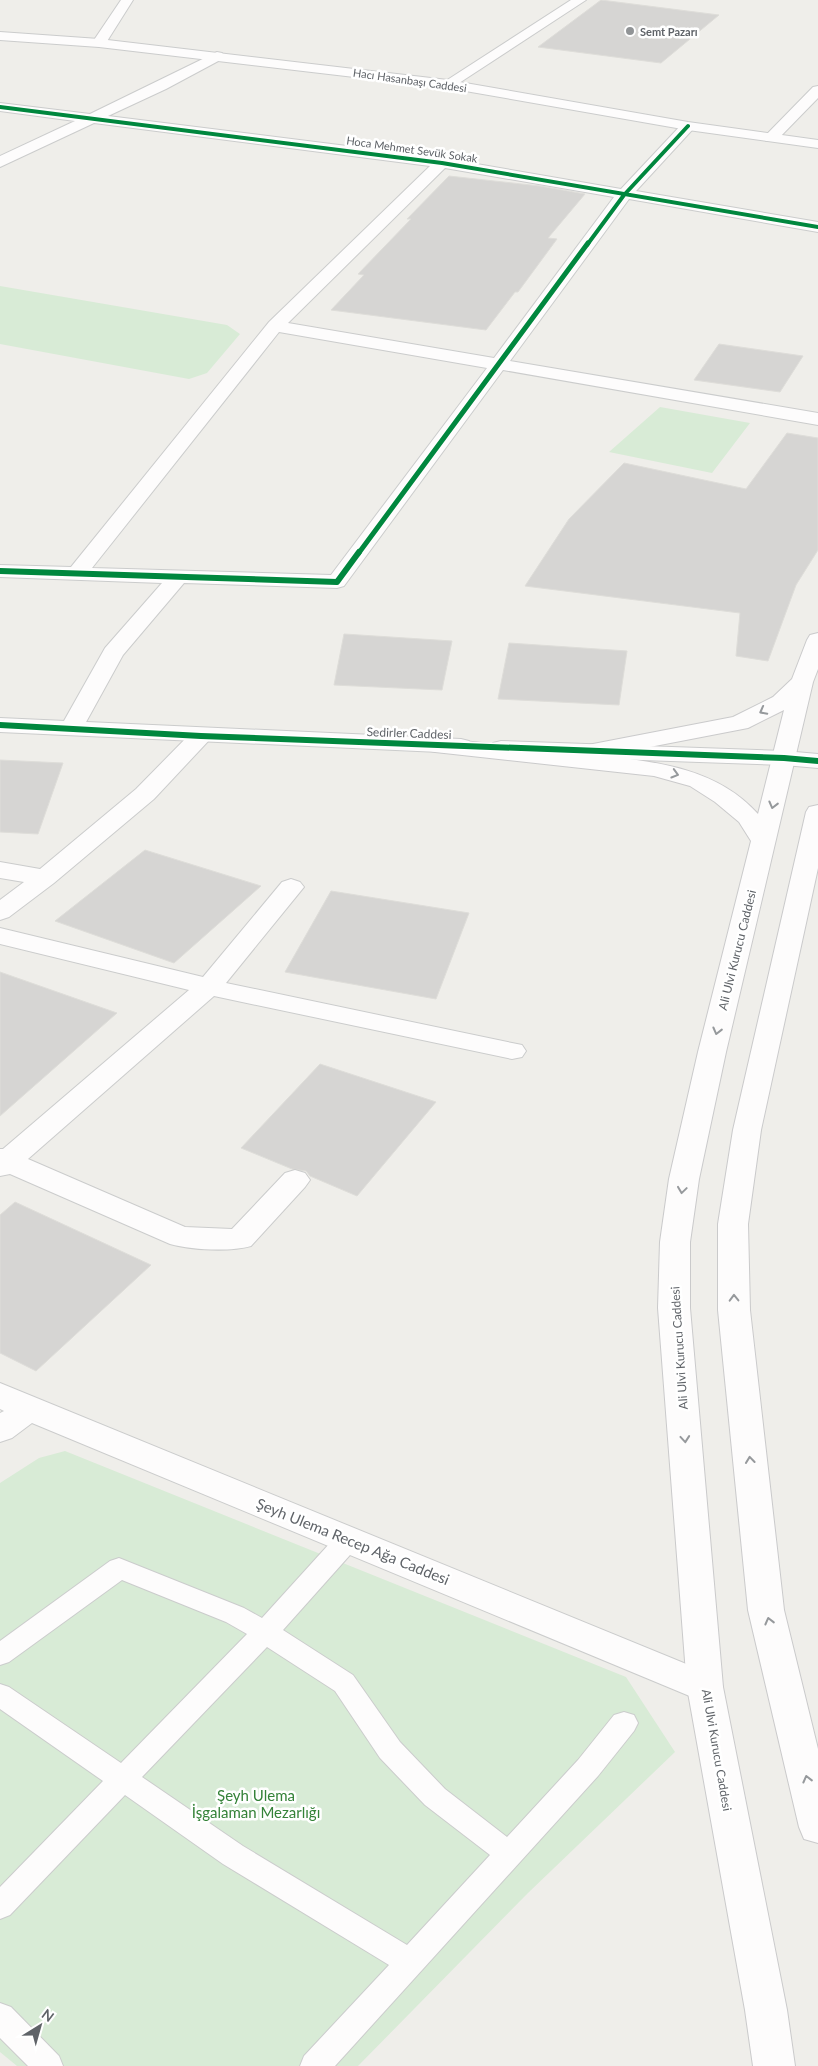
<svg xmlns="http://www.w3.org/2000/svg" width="818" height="2066" viewBox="0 0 818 2066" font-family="Lato,sans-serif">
<rect width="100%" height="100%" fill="#efeeea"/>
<path fill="#d8ebd6" d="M0,286l227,39 13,9 -33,39 -18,6 -189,-35z
M660,407l90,16 -38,50 -103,-21z
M65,1451l561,226 49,75 -147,141 -170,173h-341l-17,-14v-569l39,-25z"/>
<path fill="#d6d5d3" stroke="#deddd9" d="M601,0l118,15 -58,48 -123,-16z
M449,176l91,10 45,8 -37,44 9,1 -39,53h-3l-29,38 -155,-20 33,-35 -6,-1 53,-55h-4z
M719,344l84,12 -23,36 -86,-12z
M787,433l31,5v112l-22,35 -28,76 -32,-5 4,-43 -215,-27 44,-67 55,-56 122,26z
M344,634l108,7 -10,49 -108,-5z
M509,643l118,8 -8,54 -121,-6z
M0,760l63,3 -25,71 -38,-2z
M145,850l116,36 -87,77 -119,-42z
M331,891l138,22 -33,86 -151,-27z
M0,972l117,41 -117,103z
M320,1064l116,38 -79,94 -47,-20 -4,-5 -14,-2 -51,-21z
M15,1202l136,63 -115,106 -36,-18v-138z"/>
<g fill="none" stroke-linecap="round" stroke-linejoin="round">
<defs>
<path id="service" d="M349,1529l9,3 4,7 -4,7 -75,84 70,45 47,67 45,47 62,48 71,-77 36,-45 10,-3 10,3 4,8 -4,8 -36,45 -263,290h-35l4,-10 85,-91 -166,-101 -98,-69 -115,120 -10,4v-32l103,-106 -103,-72v-25l9,3 112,76 126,-129 -21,-12 -104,-42 -113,82 -9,3v-24l110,-80 9,-3 125,50 18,10 78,-86zM267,1647l68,44 45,67 45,47 65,50 -83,90 -164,-99 -101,-69z
M0,2003l11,4 48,49 4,10h-35l-28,-28z"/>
<path id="minor" d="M121,0h12l-29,46h-10l-2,-3z
M571,0h15l-133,87h-10l-2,-3z
M217,52l5,1 2,3 -2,3 -56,30 -58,27 334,42 179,31 62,-66h10l2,3 -2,3 -57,62 182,31v10l-189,-33 -119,162 308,52v12l-315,-55 -159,216 -7,2 -153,-5 -61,72 -43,78 -8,2 -8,-2 -4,-5 45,-80 57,-65 -162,-6v-12l71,2 198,-245 161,-156 -336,-43 -94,44v-11l75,-35 -75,-10v-8l90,11zM445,168l169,29 -120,161 -206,-35zM279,332l208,36 -156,207 -239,-7z
M818,86v12l-42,43h-10l-2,-3 2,-3 47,-48z
M201,729l8,2 4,5 -59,63 -100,84 -45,34 -9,3v-20l24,-18 -24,-4v-16l40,7 96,-80 57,-58z
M291,879l9,3 4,5 -78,96 286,60 10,2 4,6 -4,6 -10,2 -298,-63 -186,163 157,68 47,2 53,-56 10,-3 10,3 5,7 -5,7 -54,59c-21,6 -60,4 -81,-2l-160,-70 -10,2v-27h3l186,-159 -189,-46v-16l203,49 79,-95z"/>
<path id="tertiary" d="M0,32l99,7 349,41 240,42 130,18v8l-130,-18 -240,-42 -349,-41 -99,-7z
M0,718l461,21 8,2 4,5 -4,5 -8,2 -461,-21z
M501,741l283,10 34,3v14l-34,-3 -283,-10 -8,-2 -4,-5 4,-5z
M0,1383l718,294 5,10 -5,10 -13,5 -13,-5 -660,-274 -20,15 -12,4v-29l4,-2 -4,-2z"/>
<path id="secondary" d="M818,633v36l-5,13 -87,370 -27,127 -9,63v66l33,379 64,323 8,56h-42l-8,-56 -58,-323 -29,-379 2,-66 9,-63 29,-127 53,-211 -12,-19 -24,-20 -25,-16 -36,-10 -219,-24 -8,-2 -4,-5 4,-5 8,-2 148,16 -2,-3 4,-5 8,-2 140,-27 40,-20 19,-18 15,-39 3,-5zM784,710l-26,104c-40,-45 -99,-52 -155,-58l145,-28z
M818,805v63l-57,262 -13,94 2,86 34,300 34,139v94l-14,-4 -5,-12 -51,-217 -30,-300v-86l15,-94 73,-318 3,-5z"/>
</defs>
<use href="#service" stroke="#cbcccc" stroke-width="2"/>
<use href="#minor" stroke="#cbcccc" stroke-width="2"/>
<use href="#tertiary" stroke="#cbcccc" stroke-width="2"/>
<use href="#secondary" stroke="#cacacb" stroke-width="2"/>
<use href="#service" fill="#fdfcfc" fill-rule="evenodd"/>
<use href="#minor" fill="#fdfcfc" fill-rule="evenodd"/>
<use href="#tertiary" fill="#fdfcfc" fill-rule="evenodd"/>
<use href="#secondary" fill="#fdfcfc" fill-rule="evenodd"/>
<defs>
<path id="cycleway-far2" d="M0,107l442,56 376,64
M587,245l37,-50 64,-69"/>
<path id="cycleway-far1" d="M358,554l230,-311"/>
<path id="cycleway" d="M0,571l337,11 22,-30
M0,725l201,11 583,22 34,3"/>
</defs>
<use href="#cycleway-far2" stroke="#fff" stroke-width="5.5"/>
<use href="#cycleway-far1" stroke="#fff" stroke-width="7"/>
<use href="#cycleway" stroke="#fff" stroke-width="9"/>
<use href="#cycleway-far2" stroke="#00873e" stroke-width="4"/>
<use href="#cycleway-far1" stroke="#00873e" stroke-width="5"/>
<use href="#cycleway" stroke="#00873e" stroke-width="6"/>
</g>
<defs><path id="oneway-chevron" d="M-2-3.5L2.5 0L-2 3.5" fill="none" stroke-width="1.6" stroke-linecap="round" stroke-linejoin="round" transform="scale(1.25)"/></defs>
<g stroke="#96999c">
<use href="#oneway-chevron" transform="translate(763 711) rotate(152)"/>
<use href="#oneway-chevron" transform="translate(675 774) rotate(16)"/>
<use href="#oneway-chevron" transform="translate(773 805) rotate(104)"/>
<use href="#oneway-chevron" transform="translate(717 1031) rotate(104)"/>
<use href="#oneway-chevron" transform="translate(682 1190) rotate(98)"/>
<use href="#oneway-chevron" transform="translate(734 1298) rotate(-91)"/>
<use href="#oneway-chevron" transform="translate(685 1439) rotate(85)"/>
<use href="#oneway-chevron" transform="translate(750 1460) rotate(-96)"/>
<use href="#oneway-chevron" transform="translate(769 1621) rotate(-104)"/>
<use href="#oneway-chevron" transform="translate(807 1779) rotate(-104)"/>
</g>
<circle fill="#919496" stroke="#fff" stroke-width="2" cx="630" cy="31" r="5"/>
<g text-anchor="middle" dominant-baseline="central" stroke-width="5" stroke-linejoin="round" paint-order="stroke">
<g font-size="11" font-weight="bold" fill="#5f6368" stroke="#fff" text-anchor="start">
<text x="640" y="31">Semt Pazarı</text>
</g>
<g font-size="11" fill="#5f6368" stroke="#fff">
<text transform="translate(410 80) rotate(8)">Hacı Hasanbaşı Caddesi</text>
<text transform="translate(412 149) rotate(8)">Hoca Mehmet Sevük Sokak</text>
</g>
<g font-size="12" fill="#5f6368" stroke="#fff">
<text transform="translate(409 733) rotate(2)">Sedirler Caddesi</text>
<text transform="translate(737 950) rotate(-76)">Ali Ulvi Kurucu Caddesi</text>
<text transform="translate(679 1348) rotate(-94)">Ali Ulvi Kurucu Caddesi</text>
<text transform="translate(717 1750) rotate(80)">Ali Ulvi Kurucu Caddesi</text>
</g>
<g font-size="15" fill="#5f6368" stroke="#fff">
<text transform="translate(353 1541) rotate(22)">Şeyh Ulema Recep Ağa Caddesi</text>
</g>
<g font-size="15" fill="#348238" stroke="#fff">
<text x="256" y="1795">Şeyh Ulema<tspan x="256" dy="17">İşgalaman Mezarlığı</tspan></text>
</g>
</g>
<g transform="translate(40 2026) rotate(37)" stroke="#ffffff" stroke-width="4" paint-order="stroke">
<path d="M0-4L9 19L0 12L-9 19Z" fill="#5f6368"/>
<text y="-8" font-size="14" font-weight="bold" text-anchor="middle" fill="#5f6368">N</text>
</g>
</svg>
